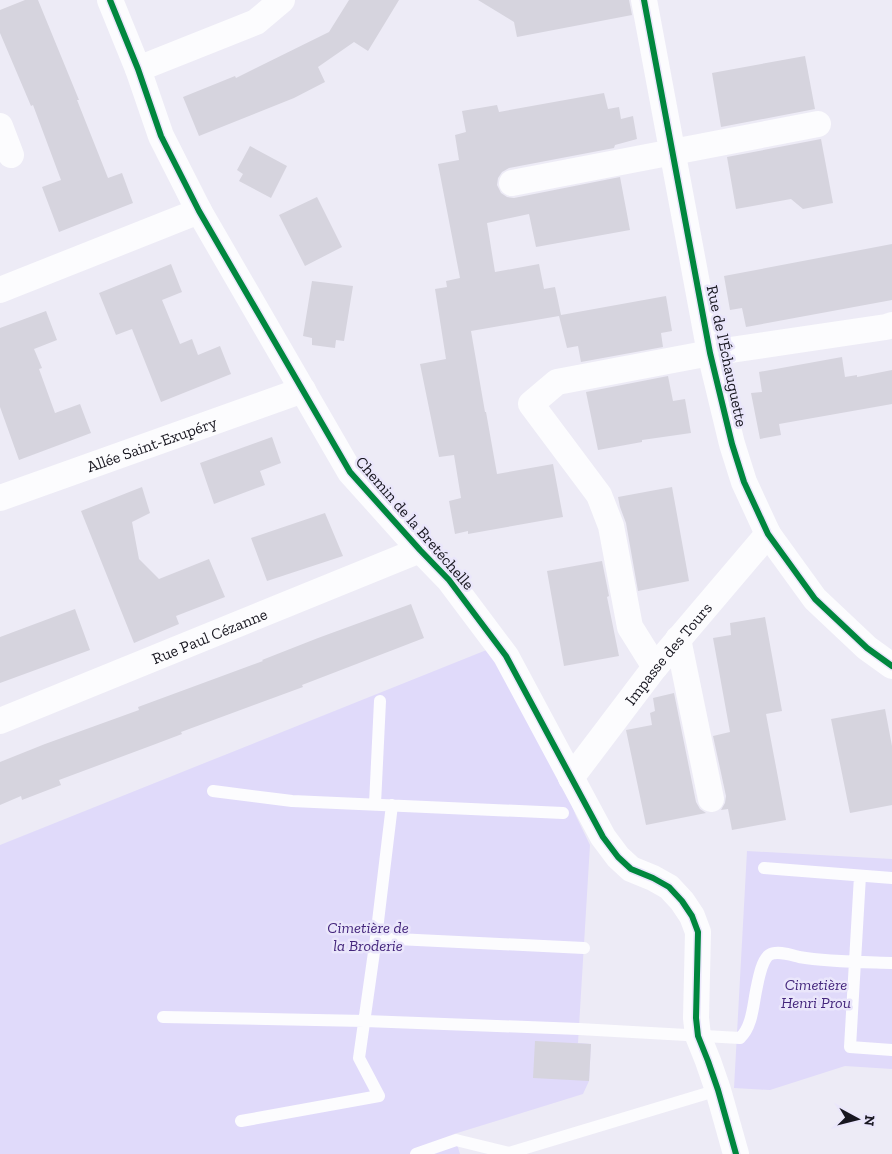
<svg xmlns="http://www.w3.org/2000/svg" width="892" height="1154" viewBox="0 0 892 1154" font-family="'Zilla Slab',serif">
<rect width="100%" height="100%" fill="#edebf6"/>
<path fill="#e0dafa" d="M494,647l42,68 40,101 14,29 -12,198 13,1 -2,37 -6,13 -129,40 6,20h-460v-309z
M747,851l145,8v210l-47,-3 -75,24 -36,-2z"/>
<path fill="#d6d4de" d="M25,0h13l41,100h-2l31,78 14,-5 11,30 -74,29 -17,-45 19,-7 -28,-75 -2,1 -31,-73v-23z
M349,0h50l-31,51 -14,-9 -36,25 7,15 -31,16 -95,38 -16,-39 52,-21 1,2 93,-46z
M478,0h151l3,15 -115,22 -3,-15z
M805,56l10,53 -94,18 -9,-54z
M604,93l4,16 11,-2 2,12 12,-3 4,23 -22,6 -1,3 -105,20 -7,4 -4,6 -1,7 4,8 6,4 7,1 106,-21 10,53 -94,17 -7,-33 -42,9 8,49 44,-8 5,25 11,-2 6,28 105,-19 6,35 -11,2 2,14 -82,15 -3,-16 -11,2 -8,-32 -88,15 14,81h1l11,62 56,-10 10,53 -95,17v-3l-13,3 -6,-33 12,-3 -7,-43 -15,2 -19,-93 26,-5 -11,-70 12,-2 -1,-6 14,-3 -22,-114 21,-4 -4,-25 11,-3 -4,-21 35,-6 2,7z
M821,139l12,64 -30,6 -12,-10 -55,10 -9,-52z
M250,146l37,20 -16,32 -32,-17 4,-7 -6,-4z
M317,197l25,50 -37,19 -26,-51z
M892,244v56l-146,27 -4,-19 -12,2 -6,-34z
M171,264l11,28 -20,8 18,44 12,-5 6,16 22,-9 11,28 -70,28 -29,-73 -16,6 -17,-42z
M312,281l41,5 -9,55 -8,-1 -1,8 -23,-3v-7l-9,-2z
M46,311l11,29 -23,9 8,19 -3,1 16,44 25,-9 11,29 -72,27 -19,-53v-79z
M842,357l3,20 12,-2v2l35,-7v34l-113,20 2,11 -21,4 -9,-46 11,-1 -3,-20z
M668,376l5,25 12,-2 6,34 -49,7v2l-44,8 -12,-58z
M272,437l9,26 -21,8 5,14 -51,19 -14,-41z
M142,487l8,26 -18,9 7,37 20,20 50,-20 16,38 -49,19 3,8 -45,19 -53,-132z
M672,487l17,94 -51,10 -12,-68 -6,-16 -2,-10z
M325,513l18,43 -76,25 -16,-43z
M602,561l7,35 -2,1 12,59 -55,10 -17,-95z
M411,604l13,34 -122,47 1,2 -122,45 1,2 -29,11 -94,35 2,5 -39,15 -1,-4 -21,9v-43l45,-18 94,-34 -1,-3 125,-46 -1,-1 56,-22z
M75,609l15,41 -90,33v-46z
M765,617l17,94 -16,3 20,106 -54,10 -4,-21 -7,1 4,-7 1,-7 -13,-60 17,-4 -17,-94 18,-3 -1,-12z
M674,693l22,109 4,7 6,4 -60,12 -20,-95 26,-5 -2,-12 5,-2 -2,-13z
M885,709l7,37v59l-42,8 -19,-94z
M535,1041l56,3 -2,37 -56,-3z"/>
<g fill="none" stroke-linecap="round" stroke-linejoin="round">
<path stroke="#fcfcfe" stroke-width="12" d="M213,791l79,10 271,12
M375,804l5,-103
M764,868l128,10
M860,876l-10,171 42,3
M376,938l208,10
M163,1017l202,4 214,8 161,9c12,-11 13,-32 16,-47 2,-9 5,-30 13,-36 8,-5 22,0 30,2 30,5 62,5 93,6
M241,1121l138,-25 -20,-38 17,-120 16,-133
M416,1154l40,-14 53,13 209,-63"/>
<g stroke="#fcfcfe" stroke-width="26">
<path d="M110,0l28,69 23,67 38,75 151,261 70,78 29,30 57,76 97,181 15,20 13,12 22,9 16,9 13,14 10,15 6,16 -2,86 2,18 10,25 10,29 18,64"/>
<path d="M644,0l66,353 22,91 12,38 24,52 47,65 52,49 25,18"/>
<path d="M138,69l118,-47 26,-22"/>
<path d="M0,126l11,29"/>
<path d="M512,183l306,-59"/>
<path d="M0,290l199,-79"/>
<path id="s1" d="M0,498l303,-108"/>
<path d="M678,639l33,160"/>
<path d="M655,667l-25,-40 -19,-101 -12,-31 -68,-91 26,-22 153,-29 176,-26 6,-2"/>
<path id="s2" d="M0,721l420,-171"/>
<path id="s3" d="M571,778l84,-111 113,-133"/>
</g>
<defs>
<path id="cycleway" d="M110,0l28,69 23,67 38,75 151,261 70,78 29,30 57,76 97,181 15,20 13,12 22,9 16,9 13,14 10,15 6,16 -2,86 2,18 10,25 10,29 18,64
M644,0l66,353 22,91 12,38 24,52 47,65 52,49 25,18"/>
</defs>
<use href="#cycleway" stroke="#eae6fb" stroke-width="9"/>
<use href="#cycleway" stroke="#00873e" stroke-width="6"/>
</g>
<g text-anchor="middle" dominant-baseline="central" stroke-width="5" stroke-linejoin="round" paint-order="stroke">
<g font-size="16" fill="#181720" stroke="#eae6fb">
<text transform="translate(727 356) rotate(78)">Rue de l'Échauguette</text>
<text stroke="none"><textPath href="#s1" startOffset="161">Allée Saint-Exupéry</textPath></text>
<text transform="translate(415 523) rotate(49)">Chemin de la Bretéchelle</text>
<text stroke="none"><textPath href="#s2" startOffset="226">Rue Paul Cézanne</textPath></text>
<text stroke="none"><textPath href="#s3" startOffset="158">Impasse des Tours</textPath></text>
</g>
<g font-size="16" font-style="italic" fill="#44267c" stroke="#eae6fb">
<text x="368" y="927">Cimetière de<tspan x="368" dy="18">la Broderie</tspan></text>
<text x="816" y="984">Cimetière<tspan x="816" dy="18">Henri Prou</tspan></text>
</g>
</g>
<g transform="translate(857 1119) rotate(97)" stroke="#eae6fb" stroke-width="4" paint-order="stroke">
<path d="M0-4L9 19L0 12L-9 19Z" fill="#181720"/>
<text y="-8" font-size="14" font-weight="bold" text-anchor="middle" fill="#181720">N</text>
</g>
</svg>
